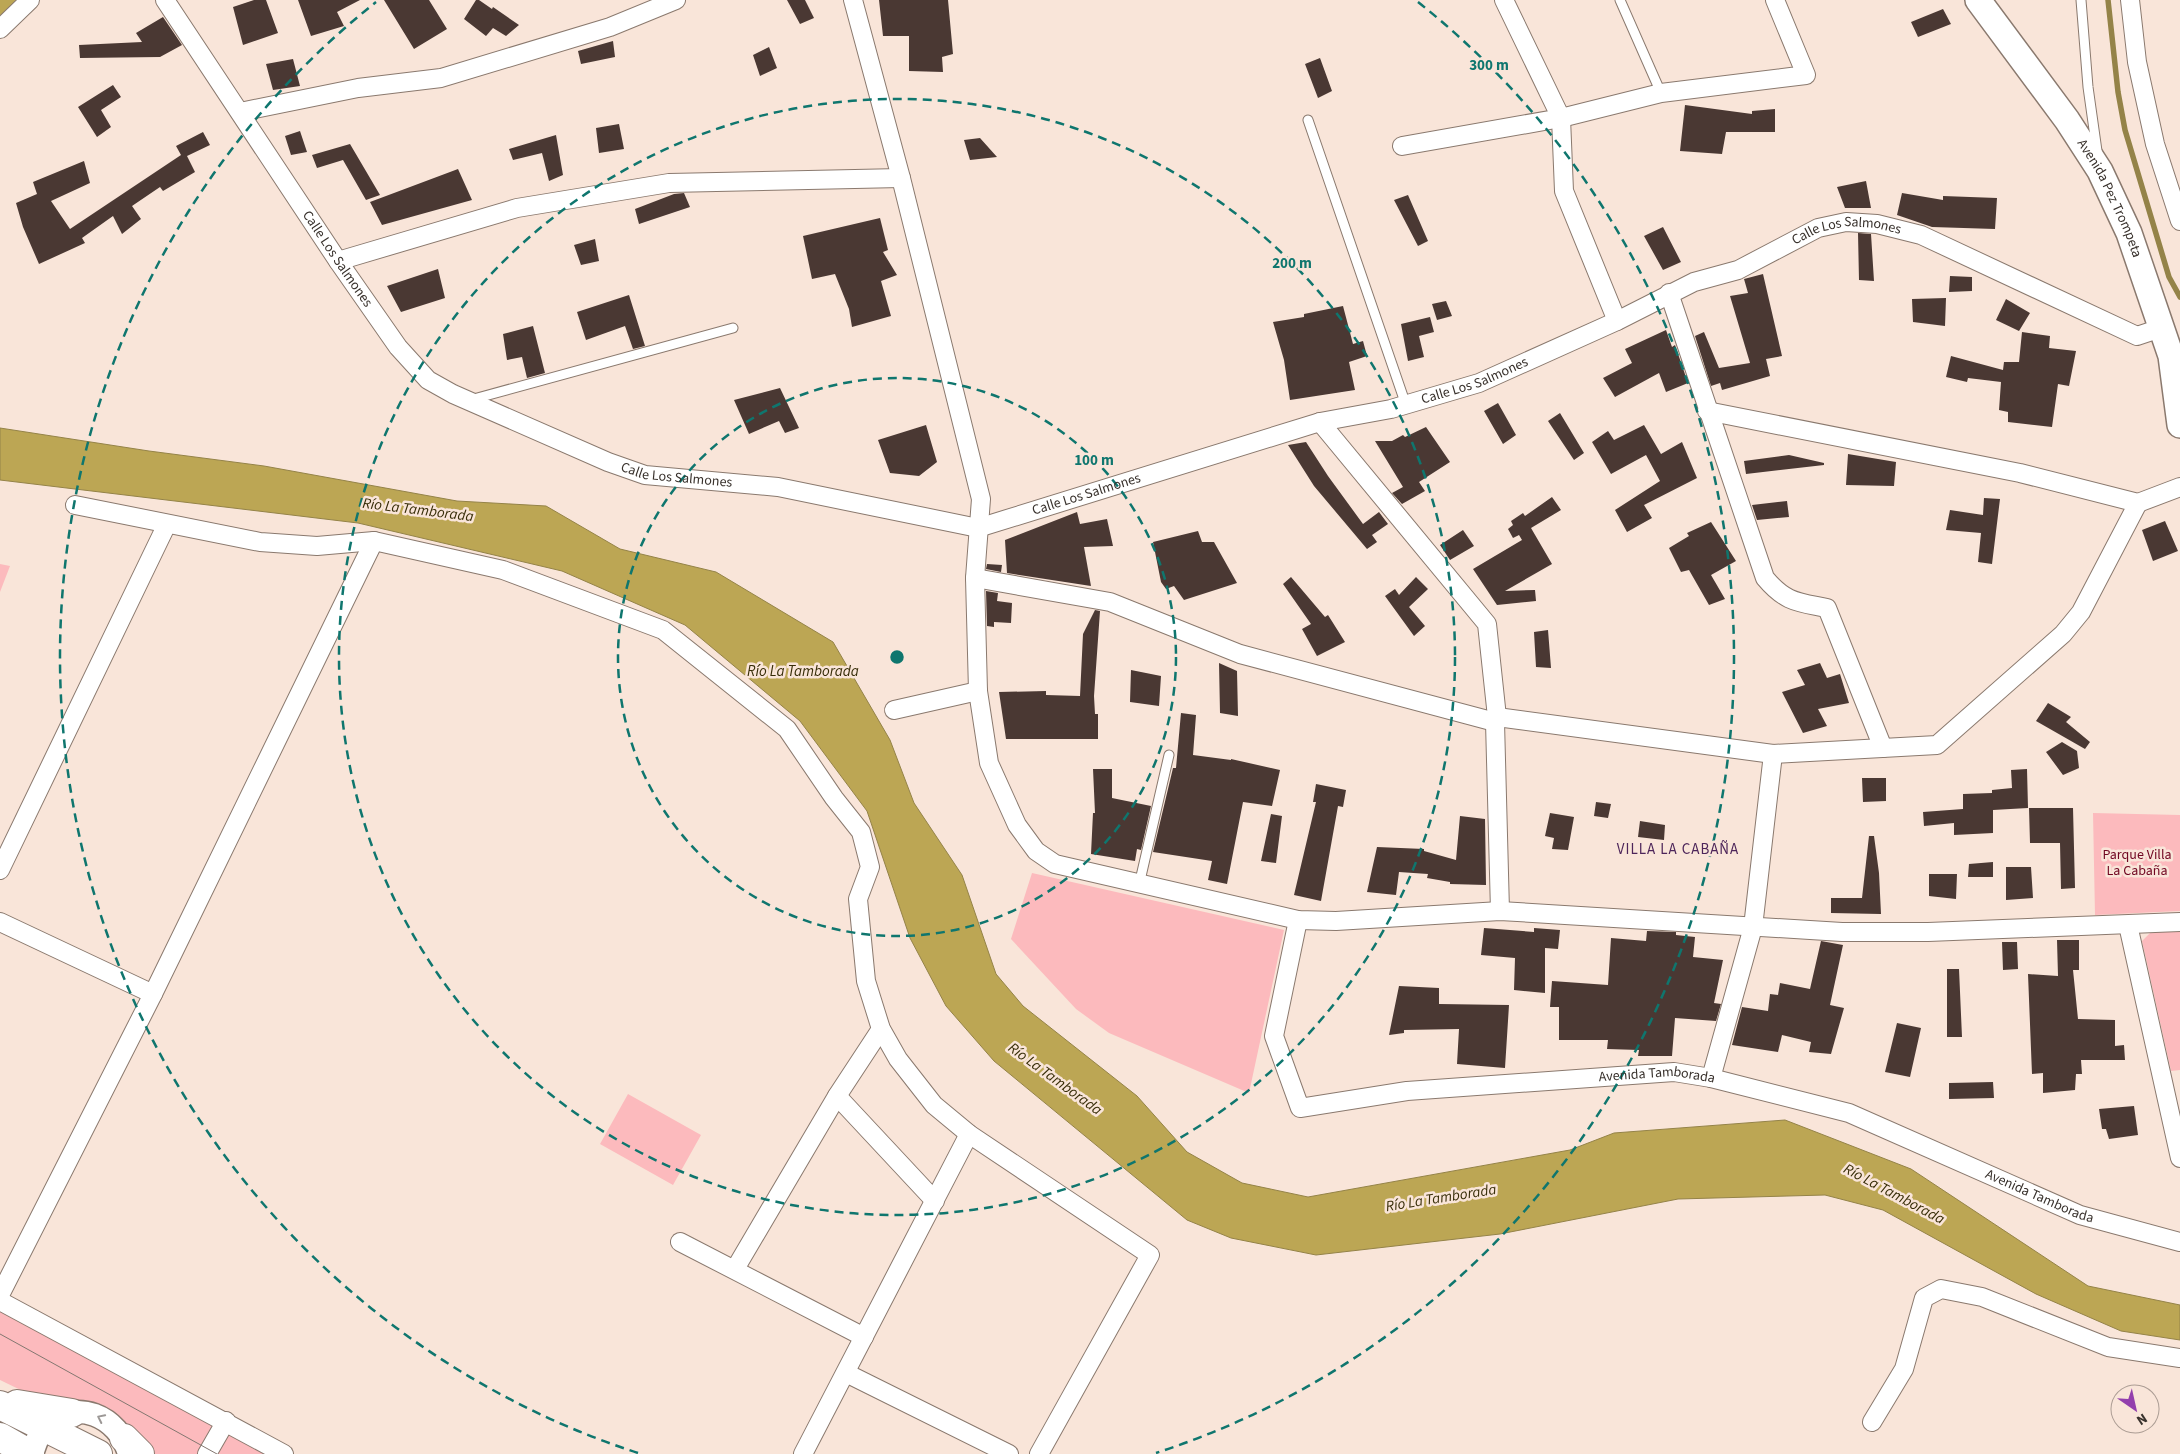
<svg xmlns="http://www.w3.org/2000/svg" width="2180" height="1454" viewBox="0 0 2180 1454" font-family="'Source Sans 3',sans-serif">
<rect width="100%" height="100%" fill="#f9e5d9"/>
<path fill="#fcbabd" d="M0,564l10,2 -10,26z
M2093,813l87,2v96l-85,4z
M1032,873l252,57 -35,163 -140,-60 -33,-24 -65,-70z
M2180,931v139l-9,1 -29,-130 9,-9z
M628,1094l73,41 -28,50 -73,-41z
M0,1311l266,143h-113l-153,-74z"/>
<path fill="#bca654" stroke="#948348" d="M0,428l149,23 115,15 193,35 89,5 74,43 96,23 117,70 57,98 24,63 48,72 34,99 27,32 114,90 50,56 55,31 66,14 262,-47 44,-17 171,-13 126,49 177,117 92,19v35l-59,-9 -85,-37 -153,-84 -58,-15 -147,4 -178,35 -184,21 -85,-17 -44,-18 -193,-159 -48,-55 -36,-68 -43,-127 -67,-90 -115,-96 -123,-54 -204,-48 -358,-43z"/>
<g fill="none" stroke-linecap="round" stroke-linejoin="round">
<path stroke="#948348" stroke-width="5.5" d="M2108,0l10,92 7,38 44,147 11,20"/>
<path stroke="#bca654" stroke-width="20" d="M0,5l6,-5"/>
</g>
<path fill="#4a3833" d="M254,0h12l12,33 -35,12 -10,-38z
M298,0h62l-23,12 7,14 -33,10z
M384,0h45l18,29 -33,20z
M476,0h3l13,9 1,-2 26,18 -13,11 -13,-8 -7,8 -22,-17z
M787,0h18l9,18 -14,6z
M879,0h69l5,54 -11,3 1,15 -34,-1v-35h-26z
M1943,9l8,15 -33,13 -7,-15z
M163,17l19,28 -22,12 -80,1 -1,-13 63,-3 -6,-9z
M613,41l2,16 -34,7 -3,-13z
M769,47l8,21 -17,8 -7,-21z
M1320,58l12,33 -14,7 -13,-34z
M293,59l7,27 -27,4 -7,-26z
M113,85l8,12 -20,13 10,17 -14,10 -19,-30z
M1685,105l67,9v-3l23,-2v23h-49l-4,22 -42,-3z
M619,124l5,25 -25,4 -3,-25z
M300,131l7,21 -16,3 -6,-19z
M203,132l7,13 -23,11 8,16 -32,19 -3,-4 -28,19 9,13 -19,15 -9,-18 -31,22 3,5 -46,21 -16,-37 -7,-24 21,-9 -4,-12 51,-21 6,22 -39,18 19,28 111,-74 -5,-9z
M556,135l7,40 -14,6 -7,-28 -29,7 -4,-11z
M980,138l17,19 -27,3 -6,-20z
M350,144l30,51 -14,5 -23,-40 -26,8 -5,-13z
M458,169l14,31 -90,25 -12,-23z
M1866,181l5,27h-26l-8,-21z
M684,193l6,14 -51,17 -4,-15 39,-15z
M1902,193l41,7v-4l54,2 -2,31 -63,-2 -35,-12z
M1408,195l20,46 -10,5 -24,-46z
M880,218l8,32 -5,2 14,23 -16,6 10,35 -39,11 -3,-18 -14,-35 -23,5 -9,-43z
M1663,227l18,35 -18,8 -19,-34z
M1858,233l13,1 3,47 -15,-1z
M595,239l4,22 -18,4 -7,-20z
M438,269l7,29 -44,14 -14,-26z
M1763,274l19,82 -16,3 4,17 -48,14 -2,-7 -9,3 -16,-50 9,-4 15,36 31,-5 -20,-67 18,-3 -4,-14z
M1950,276l22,1v14l-23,1z
M629,295l16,51 -12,3 -8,-23 -39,14 -9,-28z
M1946,298l-1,28 -32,-4 -1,-23z
M2006,299l24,14 -11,18 -23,-11z
M1446,301l6,15 -15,4 -5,-16z
M1343,306l10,38 10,-3 4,15 -18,6 6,28 -65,10 -6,-40 -11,-38 31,-5v-3z
M1430,317l4,15 -15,4 5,21 -16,4 -7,-37z
M533,326l12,47 -18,5 -5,-21 -15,3 -4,-26z
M1666,330l6,17 3,-2 13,38 -22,9 -7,-19 -44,24 -12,-19 29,-15 -7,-14z
M2022,332l28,4 -1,12 27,3 -7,35 -11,-2 -6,43 -44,-5v-10l-9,-2 2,-28 -33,-4 -1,4 -21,-5 5,-21 52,14 1,-8h15z
M780,388l19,40 -14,5 -6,-12 -30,13 -15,-34z
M1498,403l18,32 -13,9 -19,-33z
M1560,413l24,40 -10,7 -26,-39z
M926,425l11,37 -18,14 -29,-3 -12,-33z
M1644,425l17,29 21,-12 15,36 -53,27 8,13 -25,14 -12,-22 45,-29 -14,-26 -35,19 -19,-32 16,-11 6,9z
M1426,427l24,35 -31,20 6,9 -23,13 -10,-11 11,-6 -28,-46h17l11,-6 2,2z
M1306,442l22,34 35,48 16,-12 9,12 -16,11 5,7 -10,7 -53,-63 -26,-41z
M1848,454l48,8 -2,24 -48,-1z
M1789,455l35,8v2l-78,9 -2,-13z
M1552,497l9,13 -30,18 21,36 -47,27 30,-1 1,11 -39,4 -24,-36 49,-29 -3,-5 -6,3 -5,-9 5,-4 -2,-4 12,-8 2,3z
M1984,498l16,1 -8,65 -14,-2 3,-29 -35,-3 4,-20 33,5z
M1787,501l2,16 -32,3 -5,-15z
M1077,512l3,12 27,-5 6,27 -29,1 7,39 -84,-13 -2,-33z
M2165,521l13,30 -25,10 -11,-31z
M1711,522l25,39 -25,14 14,24 -16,6 -20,-35 -8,2 -12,-24 20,-12 -2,-3z
M1463,530l11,16 -24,14 -10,-15z
M1198,531l4,11h12l23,41 -53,17 -10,-14 -8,3 -5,-7 -8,-40z
M987,564l15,1 -1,7 -15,-3z
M1291,577l34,40 3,-2 17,27 -28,14 -15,-27 9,-5 -28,-40z
M1416,577l12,12 -19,18 16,19 -11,10 -29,-40 10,-7 4,6z
M986,591l12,2 -1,8 15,2 -1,20 -17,-1v5l-7,-1z
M1095,610l5,1 -6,85 1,18h3v25h-92l-7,-47 47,-1v4l34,1 3,-62z
M1548,630l3,38 -15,-1 -2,-35z
M1219,663l18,8 1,45 -18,-3z
M1820,663l7,15 13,-4 9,29 -31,6 9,17 -24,7 -21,-41 23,-7 -8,-15z
M1131,670l30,6 -2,30 -29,-4z
M2048,703l23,14 -5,5 24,20 -5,7 -49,-28z
M1181,713l15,2 -3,40 38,5v-1l49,11 -8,36 -29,-4 -16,82 -19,-4 4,-19 -59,-9 20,-84h3z
M2062,742l15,9 2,17 -16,7 -17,-23z
M1093,769h19v29l39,8 -10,44 -4,-1 -2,12 -44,-7 2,-41h2z
M2027,769l1,39 -35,2v23l-39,2v-12l-30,3 -1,-14 40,-3v-15l29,-1v-3l20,-2 -1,-18z
M1862,778h24v23l-23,1z
M1316,784l30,6 -3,17 -5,-1 -17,95 -27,-6 22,-93h-3z
M1596,802l15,2 -3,14 -14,-2z
M2029,808h44l2,80 -14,1 -1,-46h-30z
M1550,813l24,4 -6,33 -16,-1 2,-11 -9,-2z
M1271,814l11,2 -6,47 -15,-2z
M1460,816l25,3 1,66 -36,-1v-2l-23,-4 1,-4 -29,-2 -3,23 -29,-3 10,-45 47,2v2l32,9z
M1640,821l25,4 -1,15 -26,-3z
M1869,836h5l5,37 2,41 -50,-1v-15h31z
M1993,862v15h-25l1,-13z
M2006,867h25l2,31 -27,2z
M1929,874h28l-1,25 -27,-3z
M1484,928l50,4v-4l26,2 -2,19 -13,-1v45l-31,-3 1,-32 -34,-3z
M1647,931l29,1v3l19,2 -2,20 30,3 -9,43 7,1 -5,17 -41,-3 -3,38h-34l1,-6 -32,-1 1,-9h-49v-33h-9l2,-26 56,4 3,-47 35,3z
M2057,940h22v30h-6l5,49 37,1v26l9,-1 1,15h-44l1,14h-6l-1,16 -32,3v-20l-11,1 -4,-100 30,2z
M1821,941l22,4 -13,60 14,3 -13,46 -22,-2 2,-10 -29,-7 -4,17 -46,-7 10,-38 26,4 2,-17 8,1 2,-12 30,6z
M2002,942h15l1,27 -15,1z
M1947,969h12l3,68h-15z
M1399,986l40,2v16l70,1 -4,63 -48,-4 2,-35 -55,1v3l-15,2z
M1897,1023l24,5 -11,49 -25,-5z
M1993,1082l1,16 -45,1v-16z
M2134,1106l4,29 -29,4 -3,-10h-4l-3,-20z"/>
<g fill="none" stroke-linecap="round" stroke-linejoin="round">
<defs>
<path id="service" d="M1620,0l41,93
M2081,0l7,87 9,64
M1308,120l98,285
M470,400l263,-72
M1139,885l30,-130"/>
<g id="minor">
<path id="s1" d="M165,0l173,261 60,86 30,33 25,14 155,68 37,13 133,12 200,41 342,-106 71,-13 88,-26 138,-62 77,-39 44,-12 80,-42 28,-6 31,2 44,11 216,101 24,-8"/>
<path d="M853,0l48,178 80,321 -6,79 3,113 11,72 28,62 19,26 19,13 243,56 38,1 164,-10 342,21h86l252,-10"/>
<path d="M1504,0l57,118 3,73 53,130"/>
<path d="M2130,0l7,62 18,82 25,77"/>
<path d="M0,29l30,-29"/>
<path d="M240,112l118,-24 83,-10 169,-51 66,-27"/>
<path d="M1402,146l159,-28 100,-25 145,-18 -31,-75"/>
<path d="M338,261l179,-53 152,-25 232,-5"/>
<path d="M1669,293l96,285c21,25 33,24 62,30l56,140"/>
<path d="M1707,411l313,62 118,30 42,-16"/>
<path d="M1320,422l167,202 10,93 -2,5 5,189"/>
<path d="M75,505l185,37 57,4 57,-5 129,29 160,60 124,99 47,69 27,34 9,35 -12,32 8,82 15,48 17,30 36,46 35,29 181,121 -111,199"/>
<path d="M975,578l135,24 130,52 255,68"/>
<path d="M894,710l84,-19"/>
<path d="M1497,717l276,37 164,-9 126,-111 18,-22 57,-109"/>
<path d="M0,870l167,-346"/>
<path id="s2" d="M1298,920l-24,116 26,72 107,-17 267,-19 37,6 138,35 231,102 100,27"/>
<path d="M0,922l153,72"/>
<path d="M2128,925l52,233"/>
<path d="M1711,1078l42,-151 20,-173"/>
<path d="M837,1096l98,105"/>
<path d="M680,1242l184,95"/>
<path d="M735,1269l102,-173 44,-67"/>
<path d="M0,1295l153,-301 221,-453"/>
<path d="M0,1301l284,153"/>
<path d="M846,1373l163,81"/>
<path d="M1872,1422l32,-53 20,-71 17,-9 41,8 126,50 72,11"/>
<path d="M207,1454l19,-33"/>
<path d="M803,1454l166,-320"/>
</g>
<path id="tertiary" d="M32,1454c3,-9 6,-20 13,-28 30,-29 74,-10 84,28"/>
<g id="secondary">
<path id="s3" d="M1978,0l89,120 33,51 29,62 42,123 9,69"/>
</g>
<path id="trunk" d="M17,1404l55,9
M0,1405l98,49
M0,1437l30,17
M124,1438l16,16"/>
</defs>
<use href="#service" stroke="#8a796e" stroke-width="11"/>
<use href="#minor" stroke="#8a796e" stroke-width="20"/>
<use href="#tertiary" stroke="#8a796e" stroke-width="25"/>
<use href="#secondary" stroke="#8a796e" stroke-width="28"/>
<use href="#trunk" stroke="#8a796e" stroke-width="30"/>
<use href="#service" stroke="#fff" stroke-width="9"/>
<use href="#minor" stroke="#fff" stroke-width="18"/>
<use href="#tertiary" stroke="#fff" stroke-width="22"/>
<use href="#secondary" stroke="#fff" stroke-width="25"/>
<use href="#trunk" stroke="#fff" stroke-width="28"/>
<path stroke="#837770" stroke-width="1" d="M0,1334l217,120"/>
</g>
<defs><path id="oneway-chevron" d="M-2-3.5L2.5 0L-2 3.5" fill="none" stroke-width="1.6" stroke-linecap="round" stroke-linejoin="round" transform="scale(1.25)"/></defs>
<use stroke="#9c9896" href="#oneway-chevron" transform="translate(101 1418) rotate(-154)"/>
<g fill="none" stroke="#0f766e" stroke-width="2.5" stroke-dasharray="9 6">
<circle cx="897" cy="657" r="279"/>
<circle cx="897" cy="657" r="558"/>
<path d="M638 1453A837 837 0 0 1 376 2M1418 2A837 837 0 0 1 1156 1453"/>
</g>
<g text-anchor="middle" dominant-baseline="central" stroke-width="5" stroke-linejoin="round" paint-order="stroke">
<g font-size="14" fill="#38312c" stroke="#f9e5d9">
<text stroke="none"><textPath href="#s3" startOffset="239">Avenida Pez Trompeta</textPath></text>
<text stroke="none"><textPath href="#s1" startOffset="1961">Calle Los Salmones</textPath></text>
<text stroke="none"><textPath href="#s1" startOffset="311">Calle Los Salmones</textPath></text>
<text stroke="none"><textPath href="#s1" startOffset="1556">Calle Los Salmones</textPath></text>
<text stroke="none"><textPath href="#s1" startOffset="731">Calle Los Salmones</textPath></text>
<text stroke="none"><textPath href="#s1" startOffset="1151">Calle Los Salmones</textPath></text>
<text stroke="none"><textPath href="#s2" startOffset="554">Avenida Tamborada</textPath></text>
<text stroke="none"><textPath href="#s2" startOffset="959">Avenida Tamborada</textPath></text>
</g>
<g font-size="14" fill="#700621" stroke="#f9e5d9">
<text x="2137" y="855">Parque Villa<tspan x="2137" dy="16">La Cabaña</tspan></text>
</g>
<g font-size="15" font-style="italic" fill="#372d08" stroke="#f9e5d9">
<text transform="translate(418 510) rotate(7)">Río La Tamborada</text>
<text x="803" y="671">Río La Tamborada</text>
<text transform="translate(1055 1079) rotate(36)">Río La Tamborada</text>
<text transform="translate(1894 1194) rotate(28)">Río La Tamborada</text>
<text transform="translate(1441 1198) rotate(-9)">Río La Tamborada</text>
</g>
<g font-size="15" letter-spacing="1" fill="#4d255a" stroke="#f9e5d9">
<text x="1678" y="849">VILLA LA CABAÑA</text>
</g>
</g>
<circle cx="897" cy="657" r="8" fill="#0f766e" stroke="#f9e5d9" stroke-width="2.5"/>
<g font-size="15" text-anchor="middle" font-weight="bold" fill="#0f766e" stroke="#f9e5d9" stroke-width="5" stroke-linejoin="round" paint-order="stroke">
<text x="1489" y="70">300 m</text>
<text x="1292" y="268">200 m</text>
<text x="1094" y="465">100 m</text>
</g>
<g transform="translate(2135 1409) rotate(146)"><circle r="24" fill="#f9e5d9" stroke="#ac9d94"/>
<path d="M0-4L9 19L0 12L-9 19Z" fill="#933fad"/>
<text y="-8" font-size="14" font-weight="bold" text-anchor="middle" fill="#38312c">N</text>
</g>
</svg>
